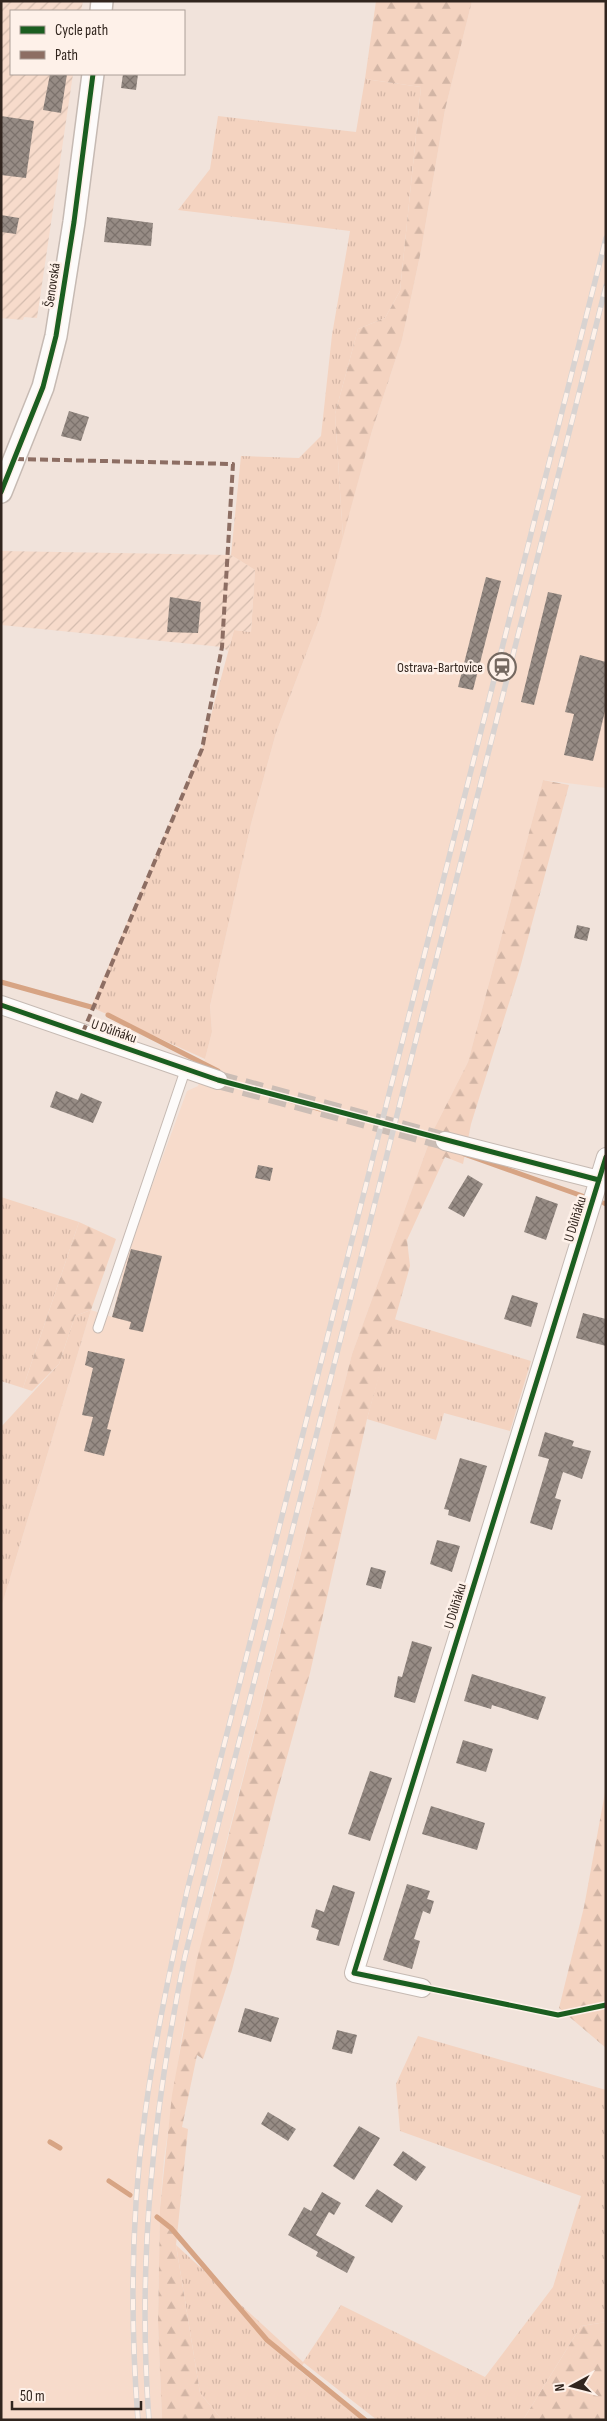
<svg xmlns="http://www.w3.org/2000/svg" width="607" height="2421" viewBox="0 0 607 2421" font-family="'Sofia Sans Condensed',sans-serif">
<defs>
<pattern id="industrial-furrows" width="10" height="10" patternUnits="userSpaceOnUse" patternTransform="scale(1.25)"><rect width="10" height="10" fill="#f7dbcb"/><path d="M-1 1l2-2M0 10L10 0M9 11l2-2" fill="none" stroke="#d4bcae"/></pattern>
<pattern id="grass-tufts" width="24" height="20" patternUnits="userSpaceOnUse" patternTransform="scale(1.25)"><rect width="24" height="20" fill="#f4d3c0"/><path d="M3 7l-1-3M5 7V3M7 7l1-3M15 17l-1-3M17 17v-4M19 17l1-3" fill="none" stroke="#d2b5a5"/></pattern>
<pattern id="forest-firs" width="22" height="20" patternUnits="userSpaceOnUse" patternTransform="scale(1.25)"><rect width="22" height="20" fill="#f4d3c0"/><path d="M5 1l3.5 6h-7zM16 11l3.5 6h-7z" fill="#d2b5a5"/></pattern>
<pattern id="building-cross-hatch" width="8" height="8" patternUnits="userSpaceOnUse" patternTransform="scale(1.25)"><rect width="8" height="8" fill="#978c85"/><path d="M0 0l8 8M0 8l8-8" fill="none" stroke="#7c726c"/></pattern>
</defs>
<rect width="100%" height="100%" fill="#f1e3db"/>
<path fill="#f7dbcb" d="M472,1h134v787l-63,-8 -75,282 -34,67 -82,225 -140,543 -30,138 -18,124 -4,49 -2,115 4,97h-161v-812l90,-298 21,7 17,-69 58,-157 11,-5 14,-54 -2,-26 41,-182 25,-91 45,-118 51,-184 30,-91 19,-89 24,-141z"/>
<path fill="url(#industrial-furrows)" d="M1,1h82l-2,10h-70v63h62l-36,244 -13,-1 -1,3 -22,-2z
M1,551l230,4 24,15 -4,62 -17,-2 -6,21 -6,-4 -221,-22z"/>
<path fill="url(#grass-tufts)" d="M365,79l56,8 -21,204 -15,27 -27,11 -23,85 8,123 -22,78 -45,118 -25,91 -41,182 2,26 -7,27 -114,-52 112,-262 31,-115 17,2 4,-62 -24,-15 10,-99 58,2 22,-22 11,-101 18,-104 -172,-21 32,-41 8,-53 138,16z
M1,1197l78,25 -56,166 -22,-7z
M91,1310l-90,298v-181l58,-63 16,-48z
M394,1319l137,42 -21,70 -66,-18 -8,27 -69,-21z
M418,2036l188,54v232l-25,4 -58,94h-146l-73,-57 -5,7 63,50h-140l-22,-27 -24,-148 127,117 38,-57 144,72 68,-90 28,-91 -181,-65 -4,-47z"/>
<path fill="url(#forest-firs)" d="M376,1h96l-27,109 -24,141 -19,89 -30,91 -29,106 -8,-123 23,-85 27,-11 15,-27 21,-204 -56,-8z
M543,780l26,5 -49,183 -49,156 -8,40 -18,-7 -38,83 3,26 -43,153 -57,254 -34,124 -44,173 -29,89 -6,-4 -15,72 6,2 -12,116 24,148 22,27h-60l-4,-97 2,-115 12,-113 24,-132 156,-609 82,-225 34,-67z
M79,1222l37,17 -25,71 -16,6 -16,48 -27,27 -9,-3z
M606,1787v261l-47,-40 25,-101z
M606,2322v98h-83l58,-94z"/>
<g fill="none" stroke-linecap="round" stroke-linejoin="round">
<path stroke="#d7a484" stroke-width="5" d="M1,982l90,25
M108,1015l110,56
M289,1100l31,9
M403,1134l3,1
M428,1142l16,5
M464,1154l124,44
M604,1203l2,1
M50,2142l10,6
M109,2181l21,14
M157,2217l14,11 96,112 98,80"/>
</g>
<path fill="url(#building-cross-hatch)" d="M50,74h17l-6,39 -18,-3z
M123,74h15l-2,16 -15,-2z
M1,116l33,5 -8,57 -25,-3z
M1,215l18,3 -3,16 -15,-2z
M107,217l46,6 -2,23 -47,-4z
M69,411l20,6 -8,24 -20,-5z
M486,577l15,4 -28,109 -15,-3z
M548,592l14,3 -28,110 -13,-3z
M170,597l31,5 -3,31 -31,-1z
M580,655l26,7v45l-13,54 -29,-6 10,-41 -9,-2z
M577,925l13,3 -3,13 -13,-3z
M56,1091l22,9 3,-7 21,9 -9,21 -43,-16z
M258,1165l15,3 -3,13 -15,-3z
M468,1175l15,9 -19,33 -16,-9z
M536,1196l22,8 -12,36 -22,-8z
M131,1249l31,7 -19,76 -14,-3 2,-7 -19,-5z
M512,1295l26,8 -7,24 -27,-8z
M583,1313l23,6v27l-30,-8z
M88,1351l37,8 -18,70 4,1 -7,26 -20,-5 9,-34 -11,-2 11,-47 -8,-3z
M545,1432l29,9 -2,5 19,5 -9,28 -19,-7 -8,26 6,2 -9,30 -22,-7 19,-64 -11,-3z
M460,1458l27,8 -17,56 -22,-7 1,-5 -5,-1z
M437,1540l23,6 -8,26 -22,-8z
M371,1567l15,4 -5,18 -15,-4z
M412,1641l20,6 -17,56 -21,-6 4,-21 4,1z
M472,1674l74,23 -8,23 -46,-15 -1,4 -27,-8z
M463,1740l30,9 -7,23 -30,-9z
M370,1771l22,7 -22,63 -22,-7z
M431,1806l54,17 -8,27 -55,-16z
M407,1884l23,7 -3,8 7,2 -4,13 -7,-3 -9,28 6,2 -8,28 -29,-9z
M333,1885l22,7 -16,54 -23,-6 3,-10 -8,-3 5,-18 8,3z
M245,2008l34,10 -8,24 -33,-10z
M337,2030l20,5 -5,19 -20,-5z
M268,2112l28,17 -8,12 -27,-17z
M359,2126l21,12 -26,42 -21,-14z
M403,2151l23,16 -10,14 -23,-16z
M377,2189l26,17 -11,17 -27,-17z
M322,2192l19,11 -7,12 -5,-3 -13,23 39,22 -8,16 -31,-17 2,-4 -30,-17 16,-28 7,4z"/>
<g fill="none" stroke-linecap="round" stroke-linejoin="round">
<path stroke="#cbbdb5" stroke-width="18" stroke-dasharray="18 9" stroke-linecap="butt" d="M218,1080l227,61"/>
<defs>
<path id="service" d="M98,1328l88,-260"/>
<path id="minor" d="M1,1005l217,75
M445,1141l154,39
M422,1988l-68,-15 252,-816"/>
<path id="tertiary" d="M101,11l1,-10
M1,492l42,-105 13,-51 18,-114 19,-148"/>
</defs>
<use href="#service" stroke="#c6bab3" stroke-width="11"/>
<use href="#minor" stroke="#c6bab3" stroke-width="20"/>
<use href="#tertiary" stroke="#c6bab3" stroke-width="24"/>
<use href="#service" stroke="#fdfbfa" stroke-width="9"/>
<use href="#minor" stroke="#fdfbfa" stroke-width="18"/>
<use href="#tertiary" stroke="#fdfbfa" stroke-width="21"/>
<defs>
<path id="rail" d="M138,2420c-8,-102 -7,-205 7,-306 10,-75 26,-149 42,-223l419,-1653
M149,2420c-12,-158 4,-309 36,-464l421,-1670"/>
</defs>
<use href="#rail" stroke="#d8d3d1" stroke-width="5.5"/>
<use href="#rail" stroke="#fef1e9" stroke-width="4" stroke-dasharray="11" stroke-linecap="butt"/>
<path stroke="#8d6e63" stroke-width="4" stroke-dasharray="8 4" stroke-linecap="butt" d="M16,459l217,5 -11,183 -20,102 -119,283"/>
<defs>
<path id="cycleway" d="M1,492l42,-105 13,-51 18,-114 19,-148
M1,1005l217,75 381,100
M606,1157l-252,816 204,42 48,-10"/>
</defs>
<use href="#cycleway" stroke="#fef1e9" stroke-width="8"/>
<use href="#cycleway" stroke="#1b5e20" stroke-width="5"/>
</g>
<defs>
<symbol id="station-ring" viewBox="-11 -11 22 22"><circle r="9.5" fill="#fef1e9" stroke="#746860" stroke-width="1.5"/><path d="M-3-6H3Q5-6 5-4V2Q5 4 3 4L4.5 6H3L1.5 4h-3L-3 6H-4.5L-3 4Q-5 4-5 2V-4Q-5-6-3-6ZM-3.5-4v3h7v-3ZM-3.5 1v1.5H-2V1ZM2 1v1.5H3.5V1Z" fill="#746860"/></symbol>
</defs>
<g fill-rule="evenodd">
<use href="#station-ring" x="486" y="651" width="32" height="32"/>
</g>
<g text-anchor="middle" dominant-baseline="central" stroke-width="5" stroke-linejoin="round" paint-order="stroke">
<g font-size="14" fill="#31251e" stroke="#fef1e9">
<text transform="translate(52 285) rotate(-81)">Šenovská</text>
<text transform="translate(114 1031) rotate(19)">U Důlňáku</text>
<text transform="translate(575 1219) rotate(-73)">U Důlňáku</text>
<text transform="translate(455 1606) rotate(-73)">U Důlňáku</text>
</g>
<g font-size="14" fill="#31251e" stroke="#fef1e9" text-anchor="end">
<text x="483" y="667">Ostrava-Bartovice</text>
</g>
</g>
<rect width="607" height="2421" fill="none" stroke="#31251e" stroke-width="5"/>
<rect x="10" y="10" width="175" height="65" fill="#fef1e9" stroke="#ac9f98"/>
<rect x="20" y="26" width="25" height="8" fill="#1b5e20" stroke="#ac9f98"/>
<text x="55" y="35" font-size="15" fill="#31251e">Cycle path</text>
<rect x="20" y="51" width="25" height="8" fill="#8d6e63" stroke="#ac9f98"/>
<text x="55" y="60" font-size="15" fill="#31251e">Path</text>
<g transform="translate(572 2386) rotate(263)" stroke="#fef1e9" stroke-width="4" paint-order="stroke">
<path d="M0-4L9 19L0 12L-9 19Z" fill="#31251e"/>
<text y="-8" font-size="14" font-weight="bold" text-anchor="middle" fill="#31251e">N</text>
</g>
<path d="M12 2401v8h129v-8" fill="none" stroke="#31251e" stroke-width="2.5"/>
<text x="20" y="2401" font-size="15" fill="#31251e" stroke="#fef1e9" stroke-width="4" paint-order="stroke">50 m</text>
</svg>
